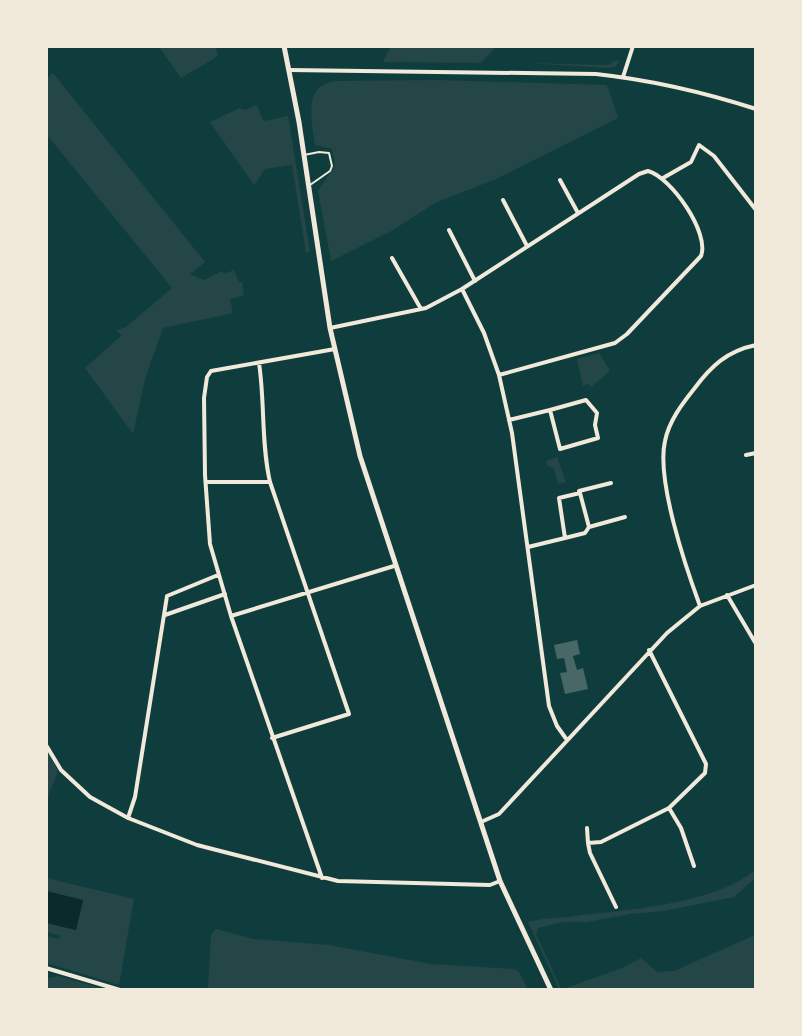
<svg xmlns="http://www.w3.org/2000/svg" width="802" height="1036" viewBox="0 0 802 1036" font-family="'PT Sans Narrow',sans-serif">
<rect width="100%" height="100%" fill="#0f3d3e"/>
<path fill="#244646" d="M159,47h57l2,9 -37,22z
M390,47v-1l106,1 -15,16 -98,-1z
M617,60l2,2 -4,5 -7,1 -83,-5 83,2z
M53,73l152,189 -15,12 14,6 18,-9 2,3 10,-4 5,12h3l2,13 -14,4 3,14 -70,15 -18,51 -12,55 -48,-66 37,-33 -6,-4 10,-4 46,-39 -125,-153v-57z
M437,80l170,5 11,33 -122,61 -61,24 -42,27 -62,31 -13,-70 17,-26 -3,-16 -17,-4c-3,-23 -13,-61 21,-64z
M257,105l6,15 3,1 22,-5 22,136 -4,1 -14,-88 -27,4 -11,16 -44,-63 30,-14 5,2z
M599,353l11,18 -19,16 -2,-3 -6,2 -6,-27z
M557,457l9,25 -8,2 -4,-15 -7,-4 -1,-4z
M47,750l11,21 -11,28z
M755,870l-1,9 -20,18 -70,14 -34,3 -43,8h-25l-24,6 -2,6 25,55h-2l-31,-67c15,-4 31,-4 46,-6 53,-6 141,-12 181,-46z
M47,878l87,21 -15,86 -72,-22v-27l12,3 1,-3 -13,-4 -1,-9 30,7 7,-29 -36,-10z
M216,929l37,10 76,6 102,19 83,5 5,3 8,15 -5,3 -314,-1 3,-54z
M755,935v54h-192l59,-21 19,-10 16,14 17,-1z
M59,976l44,13h-56v-11z"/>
<path fill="#0a2a2b" d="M46,891l37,9 -7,30 -29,-7z"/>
<path fill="#486865" d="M577,640l3,14 -7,2 4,14 6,-2 5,21 -23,5 -5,-21 7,-1 -3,-14 -7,1 -3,-14z"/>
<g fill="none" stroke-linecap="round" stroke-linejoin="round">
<path stroke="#f1e9da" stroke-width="2" d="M304,155l15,-3 10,1 3,13 -2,5 -20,14"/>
<path stroke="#f1e9da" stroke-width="4" d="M289,70l307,4c55,6 107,18 160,35
M623,77l10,-31
M663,178l28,-16 8,-17 15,11 42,54
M560,180l18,33
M503,200l24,46
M449,230l26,51
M392,258l29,51
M462,289l22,44 15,42 13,58 37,273 8,20 10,14
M330,328l96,-20 36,-19 177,-115 9,-3c23,6 62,62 53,85l-74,78 -12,9 -116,32
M259,363c6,39 2,80 11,119l79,232 -77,24
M509,420l41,-10 10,39 38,-11 -3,-13 2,-12 -11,-13 -36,10
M746,455l10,-2
M206,482h64
M580,493l-1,-2 32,-8
M565,538l20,-5 4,-6
M528,547l37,-9 -6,-40 21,-5 9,34 36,-10
M727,595l29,49
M700,606c-14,-38 -44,-126 -35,-165 4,-20 17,-37 29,-52 17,-23 33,-38 62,-44
M165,615l60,-21
M231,616l163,-50
M46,745l15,25 29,27 38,21 69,27 141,36 152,4 10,-4
M669,808l12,20 13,38
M128,818l7,-21 32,-201 51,-21
M481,822l18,-8 168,-181 33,-27 56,-21
M587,828l1,15
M322,878l-91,-262 -21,-72 -5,-69 -1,-77 3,-21 4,-6 124,-22
M616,907l-26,-54 -2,-10 13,-1 68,-34 36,-35 1,-9 -57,-114
M46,968l74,22"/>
<path stroke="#f1e9da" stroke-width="5" d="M284,46l15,76 31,206 30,128 140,425 51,109"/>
</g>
<rect width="802" height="1036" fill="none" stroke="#f1e9da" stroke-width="96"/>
</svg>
